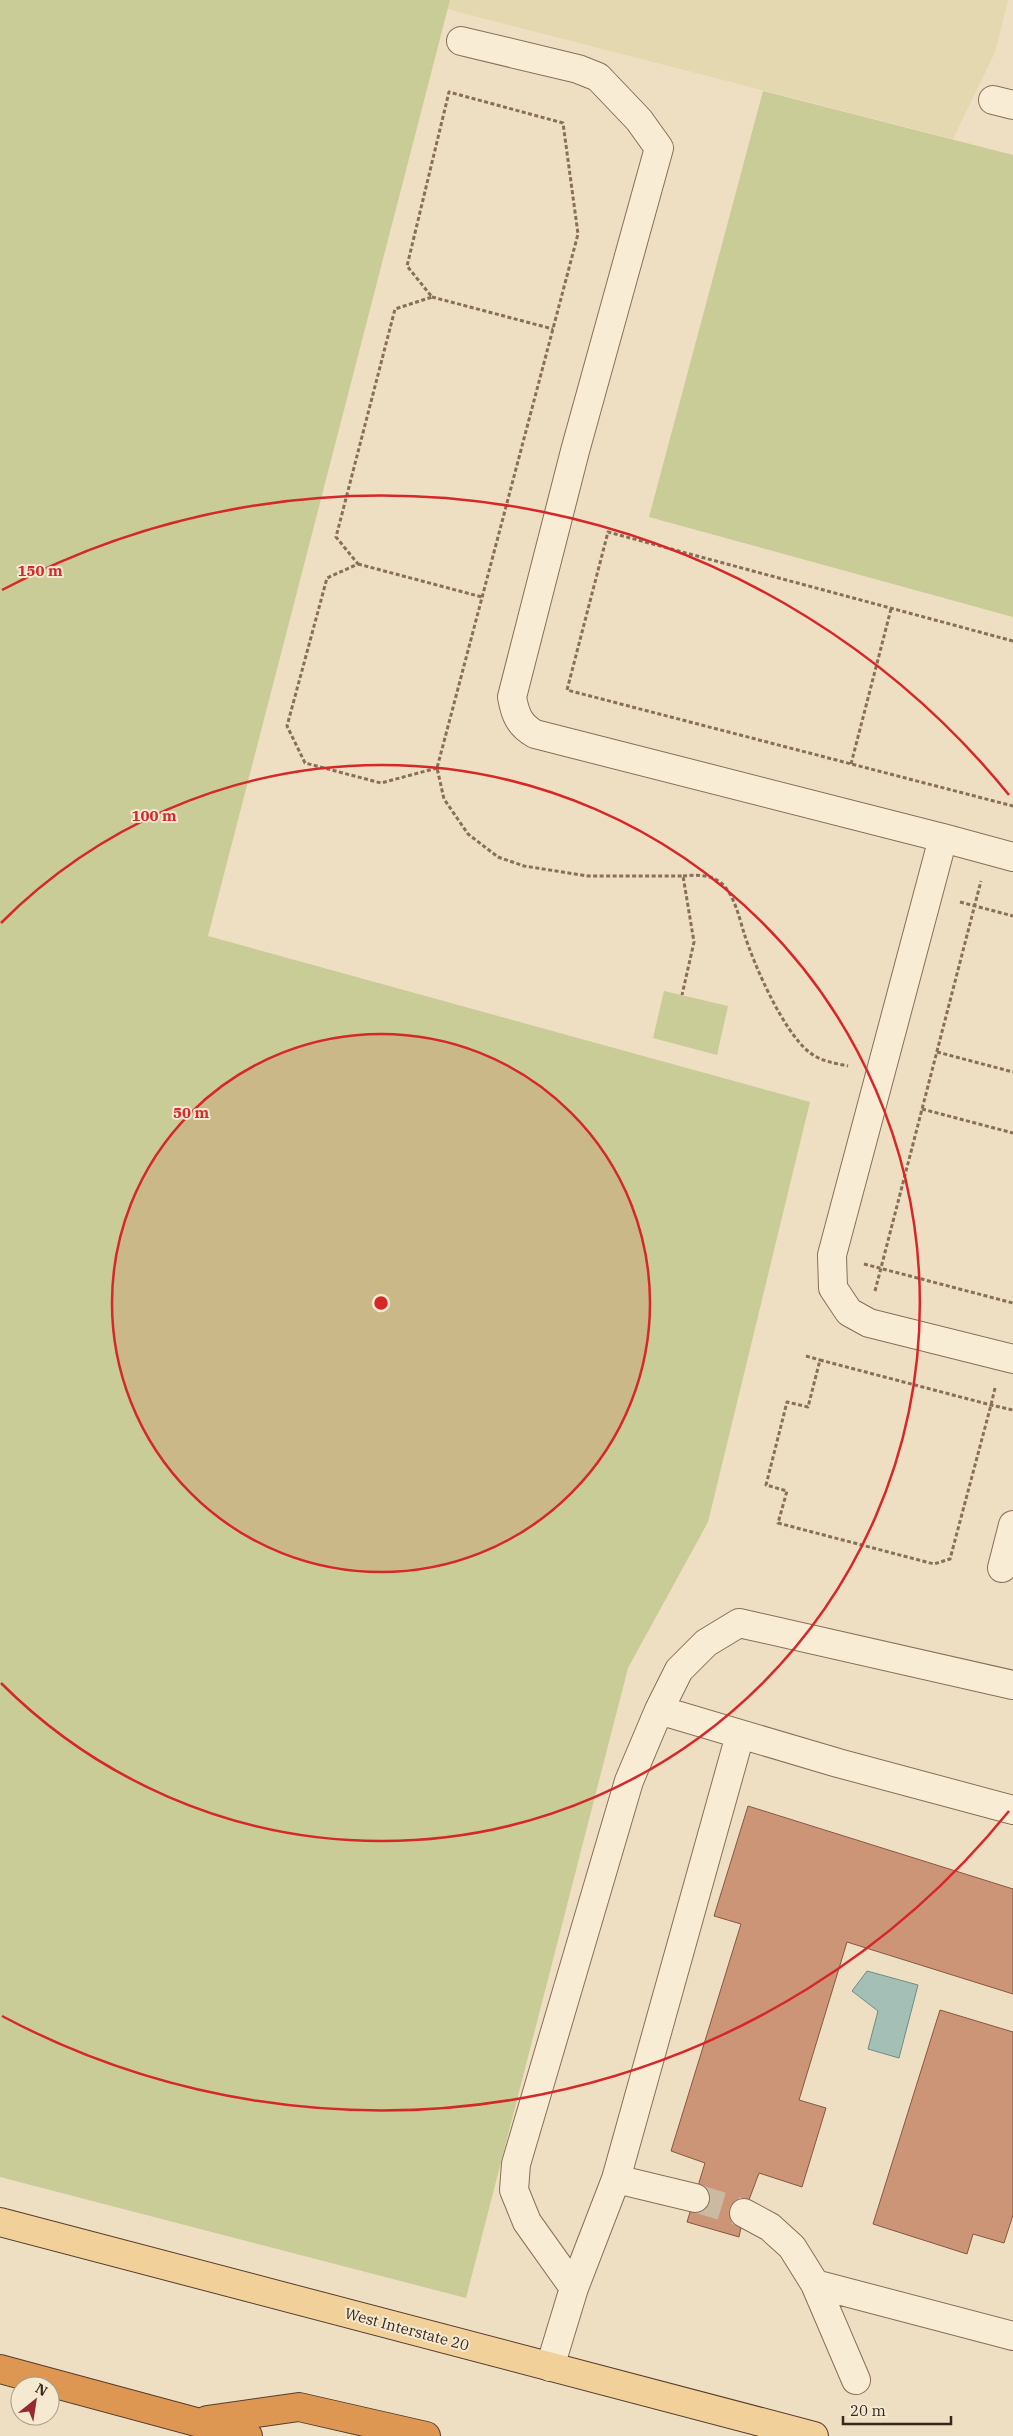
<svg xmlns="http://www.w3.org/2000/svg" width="1013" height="2436" viewBox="0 0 1013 2436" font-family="'IBM Plex Serif',serif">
<rect width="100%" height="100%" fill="#eedec2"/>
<path fill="#e3d8af" d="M450,0h558l-13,52 -42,87 -506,-130z"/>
<path fill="#c9cc96" d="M0,0h450l-242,936 602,166 -102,420 -80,146 -162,630 -466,-121z
M763,91l250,64v462l-364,-100z
M664,991l64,15 -11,49 -64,-17z"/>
<path fill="#a4c0b6" stroke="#6b8e83" d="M867,1971l51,14 -19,73 -31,-9 10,-38 -26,-20z"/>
<path fill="#cc9577" stroke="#87573f" d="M748,1806l265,83v105l-166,-52 -48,158 27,8 -24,79 -43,-14 -15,40 -5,24 -52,-15 18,-59 -34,-12 70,-227 -27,-8z
M940,2010l73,22v183l-9,28 -31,-9 -6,20 -94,-30z"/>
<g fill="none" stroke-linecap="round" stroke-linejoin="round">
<path stroke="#c9baa1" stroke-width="28" stroke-dasharray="28 14" stroke-linecap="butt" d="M695,2198l49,15"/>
<defs>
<path id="minor" d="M461,41l117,28 20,8 41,43 20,28 -84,303 -63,246c3,17 7,28 23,37l408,104
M993,100l20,5
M1013,857l-70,-19 -111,417 1,33 16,24 20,11 144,36
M1002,1568l11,-43
M659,1710l20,-40 27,-27 33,-20 274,62
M616,2179l79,19
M744,2213l26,14 22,20 23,37 41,96
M815,2284l198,52
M574,2288l42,-109 124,-444
M550,2367l24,-79 -47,-66 -13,-32 2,-26 113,-383 30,-71 179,53 175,47"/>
<path id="major" d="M0,2222l814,214"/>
<path id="highway" d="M0,2369l248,67
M207,2420l92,-13 127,29"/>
</defs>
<use href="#minor" stroke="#876f59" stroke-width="30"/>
<use href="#major" stroke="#553d2d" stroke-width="30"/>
<use href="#highway" stroke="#553d2d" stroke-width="30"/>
<path stroke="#876f59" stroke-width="3" stroke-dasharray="4 2.5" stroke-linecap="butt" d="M432,297l121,32
M358,564l124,33
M1013,641l-405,-109 -41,158 446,116
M851,764l40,-155
M437,768l-56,15 -76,-20 -18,-37 40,-148 31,-14 -22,-27 59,-228 37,-12 -25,-31 42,-174 114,31 15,111 -141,534 7,31 24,35 30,23 26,9 64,10h95l11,66 -12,53
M683,876c13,-1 26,-2 37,6 14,11 19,35 24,51 10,32 39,98 65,119 11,9 25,11 39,14
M960,902l53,14
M937,1052l76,20
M922,1109l91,24
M864,1264l149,39
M875,1291l106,-410
M806,1356l14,4
M995,1388l-4,17 -41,154 -16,5 -156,-41 9,-32 -21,-6 21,-83 21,5 12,-47 171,45 22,5"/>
<use href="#minor" stroke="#f9ecd5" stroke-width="28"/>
<use href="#major" stroke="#f1d099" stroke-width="28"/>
<use href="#highway" stroke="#dd9752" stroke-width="28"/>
</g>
<circle cx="381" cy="1303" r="269" fill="#d62828" fill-opacity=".12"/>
<g fill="none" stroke="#d62828" stroke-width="2.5">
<circle cx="381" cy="1303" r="269"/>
<path d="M1 923A538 538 0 1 1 1 1683"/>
<path d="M1009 1811A808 808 0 0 1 2 2016M2 590A808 808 0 0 1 1009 795"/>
</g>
<g text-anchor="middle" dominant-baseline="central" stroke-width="4" stroke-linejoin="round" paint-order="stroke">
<g font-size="15" fill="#37281d" stroke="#f5e9d1">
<text transform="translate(407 2329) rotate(15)">West Interstate 20</text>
</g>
</g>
<circle cx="381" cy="1303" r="8" fill="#d62828" stroke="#f5e9d1" stroke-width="2.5"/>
<g font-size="15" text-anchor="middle" font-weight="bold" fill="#d62828" stroke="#f5e9d1" stroke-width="4" stroke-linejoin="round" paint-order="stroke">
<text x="40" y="576">150 m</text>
<text x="154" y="821">100 m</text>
<text x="191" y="1118">50 m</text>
</g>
<g transform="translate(35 2401) rotate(30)"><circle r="24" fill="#f5e9d1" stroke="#a99c89"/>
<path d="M0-4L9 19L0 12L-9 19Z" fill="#962931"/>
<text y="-8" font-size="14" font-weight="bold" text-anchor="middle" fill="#37281d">N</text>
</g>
<path d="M843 2416v8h108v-8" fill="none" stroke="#37281d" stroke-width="2.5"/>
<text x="850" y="2416" font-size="15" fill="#37281d" stroke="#f5e9d1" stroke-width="4" paint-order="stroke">20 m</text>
</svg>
